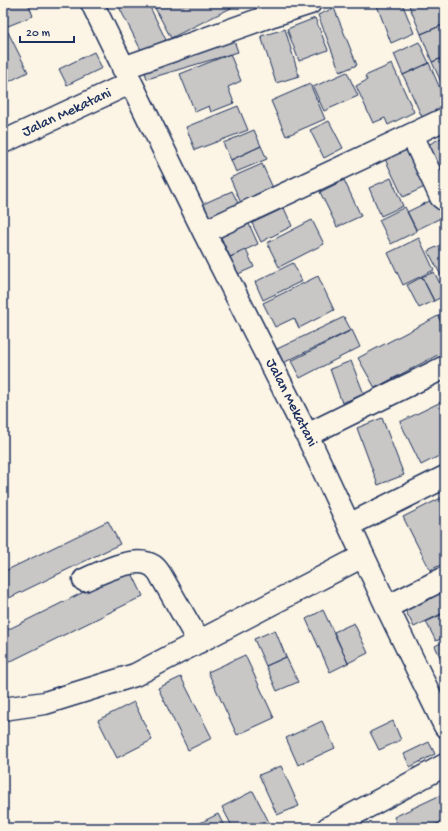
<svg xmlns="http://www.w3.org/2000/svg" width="448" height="831" viewBox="0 0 448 831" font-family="'Gochi Hand',sans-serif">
<rect width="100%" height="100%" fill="#fcf5e5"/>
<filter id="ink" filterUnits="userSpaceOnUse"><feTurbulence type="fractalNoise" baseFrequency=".025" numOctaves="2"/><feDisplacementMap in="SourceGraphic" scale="8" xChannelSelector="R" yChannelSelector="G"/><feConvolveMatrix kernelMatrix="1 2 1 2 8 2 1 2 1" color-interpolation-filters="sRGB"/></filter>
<g filter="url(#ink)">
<path fill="#c8c7c6" stroke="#1b2f5e" d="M3,3h25l5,13 -30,12z
M117,3h31l18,37 -24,12z
M165,3h76l-70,35 -16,-30z
M376,3h26l12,30 -23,10z
M408,3h37v21l-24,10z
M334,8l23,57 -17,7 -22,-57z
M315,18l13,32 -29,11 -12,-32z
M445,24v33l-13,5 -11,-28z
M285,29l14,47 -23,7 -15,-47z
M8,32l20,40 -24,12 -1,-49z
M233,38l5,14 -91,27 -4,-14z
M419,42l10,21 -26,12 -9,-21z
M94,52l8,16 -35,17 -8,-16z
M230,54l11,27 -13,6 6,16 -23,9 -2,-6 -14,6 -15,-38z
M445,57v26l-3,1 -10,-22z
M429,63l16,37v7l-23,10 -19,-42z
M392,64l22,48 -26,13 -3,-7 -12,5 -17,-37 11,-6 -2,-4z
M347,72l11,24 -34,15 -11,-24z
M310,84l15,35 -39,17 -15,-35z
M238,106l10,24 -53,20 -9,-23z
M329,121l14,27 -19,10 -14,-28z
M254,130l7,16 -30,14 -8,-17z
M443,137l2,4v54l-25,-46z
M261,146l6,13 -31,13 -5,-12z
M411,147l18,38 -26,12 -18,-38z
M262,164l11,24 -32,15 -11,-25z
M391,178l12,28 -22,10 -12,-28z
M344,180l17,36 -24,11 -17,-35z
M232,191l8,16 -29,14 -8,-17z
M438,197l7,14v5l-29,14 -9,-18z
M405,207l12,24 -26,13 -12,-24z
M284,208l8,18 -31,16 -9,-19z
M312,220l12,24 -45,23 -12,-24z
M249,224l9,20 -28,13 -9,-20z
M419,238l15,32 -31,15 -15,-32z
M445,243v40l-17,-32z
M246,250l8,17 -16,7 -8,-17z
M293,263l9,18 -39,19 -8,-18z
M434,272l11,21v2l-11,6 -12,-24z
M318,276l16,34 -35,18 -5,-10 -19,9 -12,-24z
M422,277l12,24 -15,7 -12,-23z
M445,313v17l-7,-14z
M438,316l7,14v21l-70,37 -17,-30z
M344,317l7,13 -68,33 -6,-14z
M352,330l8,17 -60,31 -9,-17z
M351,361l13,33 -22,9 -12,-34z
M445,400v53l-24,12 -21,-43z
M382,418l22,57 -26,10 -21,-57z
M445,496v67l-15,7 -27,-53z
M108,521l12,23 -117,57v-29z
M130,569l13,27 -140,69v-33z
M445,587v25l-31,15 -10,-19z
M323,610l25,53 -18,9 -24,-53z
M445,613v24l-9,4 -10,-19z
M354,623l14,30 -20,10 -14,-31z
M275,630l11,27 -20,9 -12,-27z
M445,641v24l-1,1 -9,-20z
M245,655l29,63 -37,17 -29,-63z
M286,657l12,25 -21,9 -11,-25z
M181,677l31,61 -24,12 -30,-62z
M134,702l18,38 -35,18 -19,-38z
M322,721l13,27 -37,17 -12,-27z
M393,721l8,19 -22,10 -9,-18z
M429,742l6,12 -25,13 -6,-13z
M281,766l18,40 -22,9 -18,-40z
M253,791l19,37h-39l-11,-21z
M445,793v27l-17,8h-29l-5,-11z
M218,814l7,14h-35z"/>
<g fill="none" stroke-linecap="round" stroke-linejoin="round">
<defs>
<path id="minor" d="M92,3l112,229 103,203 80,172 58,119
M123,68l150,-53 37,-12
M412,135l29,62 4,3
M3,142l127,-59
M204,232l241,-113
M307,435l138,-68
M349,525l96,-48
M84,580c16,-7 52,-26 69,-14 3,2 5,5 7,8l39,68
M387,607l58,-29
M3,709l42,-6 90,-28 228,-119
M328,828l117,-63"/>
</defs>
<use href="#minor" stroke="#1b2f5e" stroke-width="25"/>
<use href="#minor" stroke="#fcf5e5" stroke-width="22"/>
</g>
</g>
<g text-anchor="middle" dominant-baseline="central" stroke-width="3" stroke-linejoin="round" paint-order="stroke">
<g font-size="15" fill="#1b2f5e" stroke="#fcf5e5">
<text transform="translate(67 113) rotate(-25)">Jalan Mekatani</text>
<text transform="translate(291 403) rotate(63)">Jalan Mekatani</text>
</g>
</g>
<rect width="448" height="831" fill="none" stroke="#fcf5e5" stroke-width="16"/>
<rect x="8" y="8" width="432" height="815" fill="none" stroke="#1b2f5e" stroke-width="1.5" filter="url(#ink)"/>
<path d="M20 36v6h54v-6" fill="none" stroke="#1b2f5e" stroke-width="2"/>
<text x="26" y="36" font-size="12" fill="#1b2f5e" stroke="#fcf5e5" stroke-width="3" paint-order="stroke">20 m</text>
</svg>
